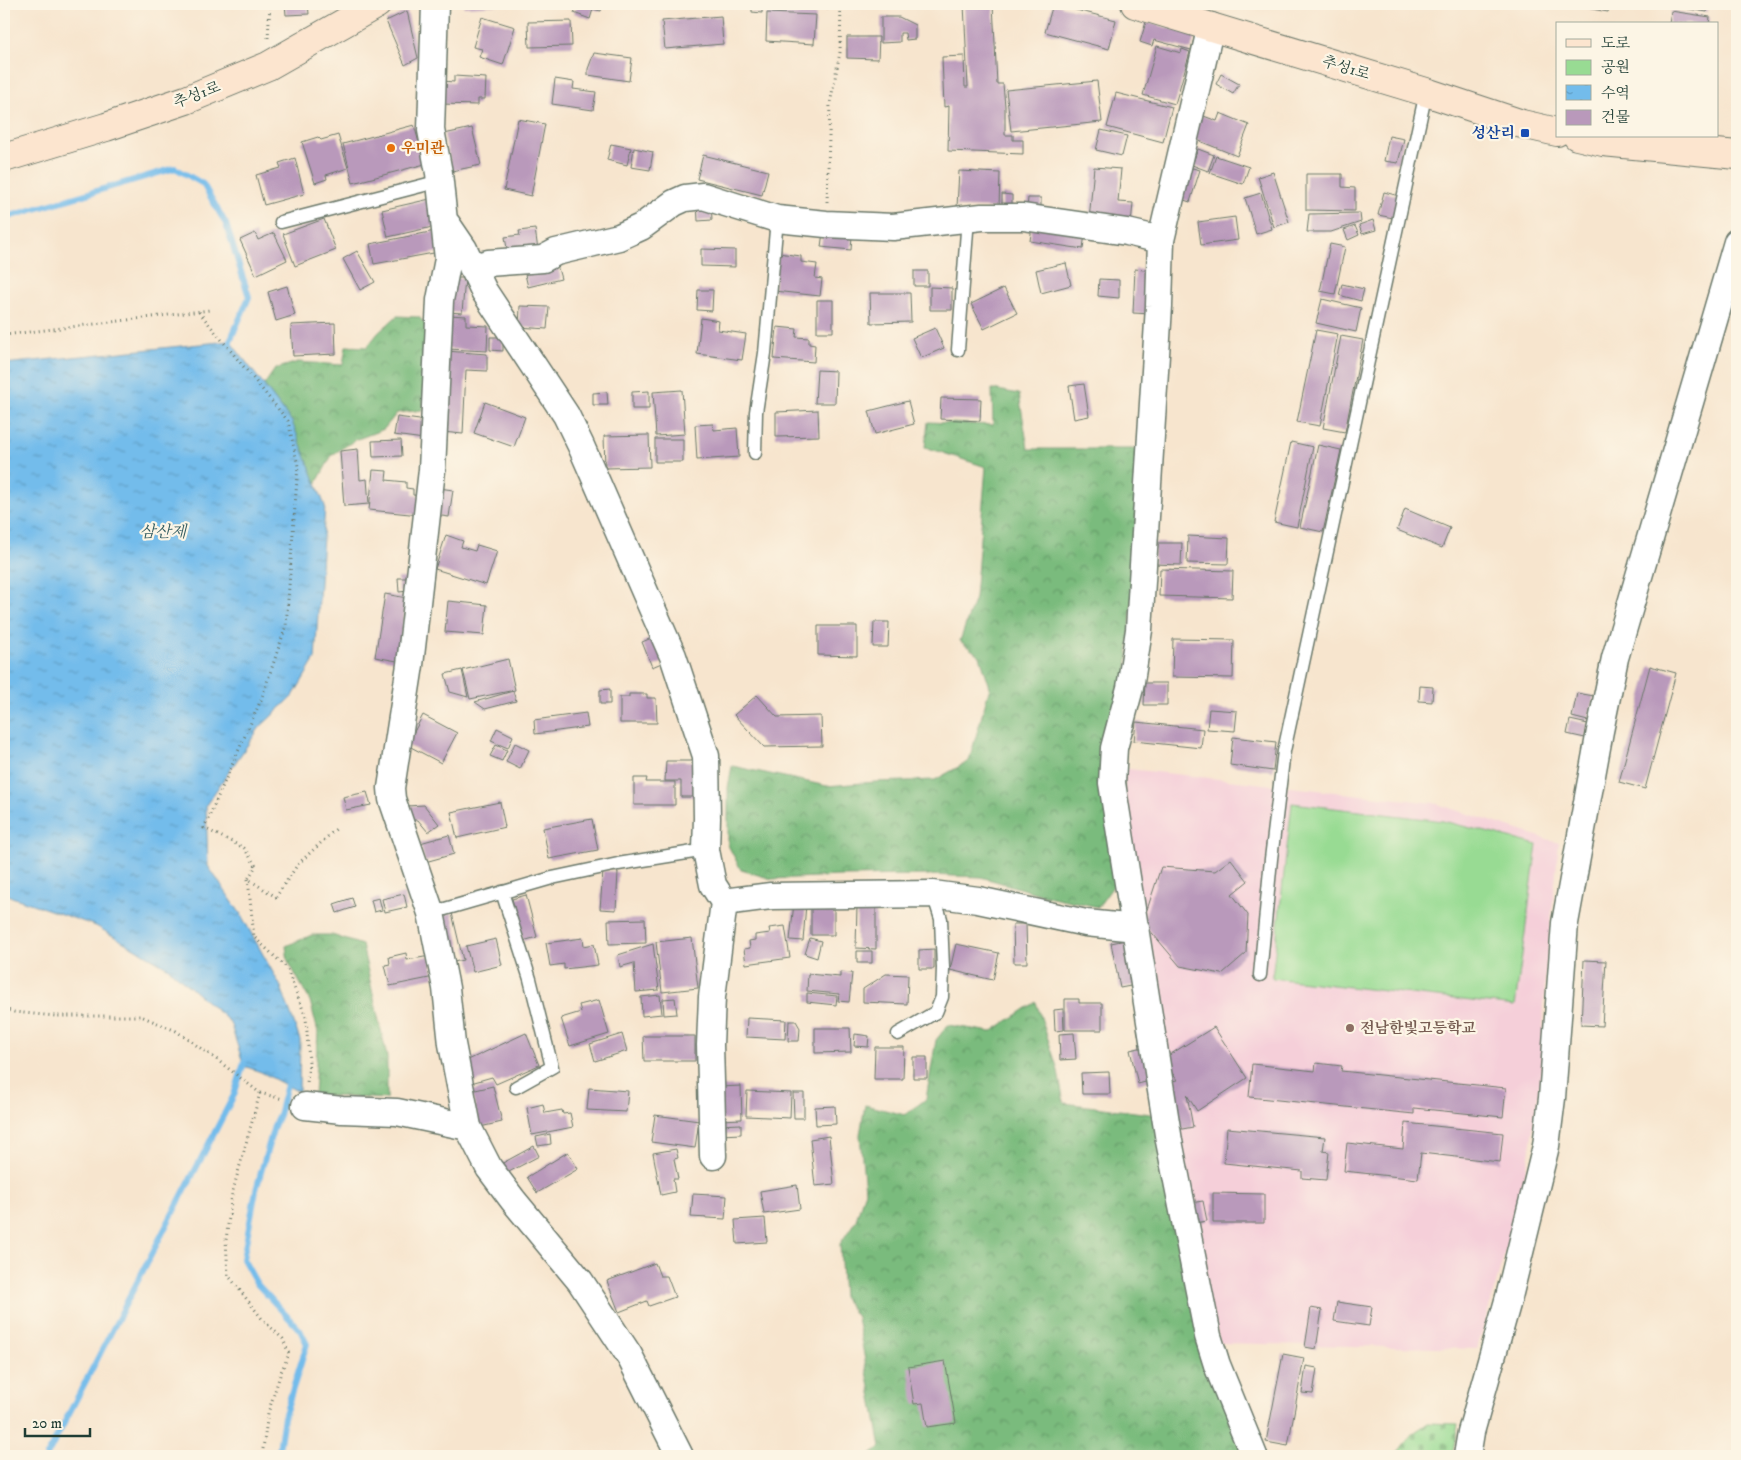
<svg xmlns="http://www.w3.org/2000/svg" width="1741" height="1460" viewBox="0 0 1741 1460" font-family="'IM FELL DW Pica','Noto Serif KR',serif">
<defs>
<pattern id="forest-crowns" width="20" height="18" patternUnits="userSpaceOnUse" patternTransform="scale(1.25)"><rect width="20" height="18" fill="#7abb7d"/><path d="M2 6a3 3 0 1 1 6 0M12 15a3 3 0 1 1 6 0" fill="none" stroke="#639967"/></pattern>
<pattern id="cemetery-stones" width="16" height="16" patternUnits="userSpaceOnUse" patternTransform="scale(1.25)"><rect width="16" height="16" fill="#98db93"/><path d="M2 7V4a2 2 0 0 1 4 0v3zM10 15v-3a2 2 0 0 1 4 0v3z" fill="#7bb379"/></pattern>
<pattern id="water-ripples" width="26" height="14" patternUnits="userSpaceOnUse" patternTransform="scale(1.25)"><rect width="26" height="14" fill="#73bceb"/><path d="M2 4q2-2 4 0t4 0M15 11q2-2 4 0t4 0" fill="none" stroke="#5e9abf"/></pattern>
</defs>
<rect width="100%" height="100%" fill="#fcf5e5"/>
<filter id="ink" filterUnits="userSpaceOnUse"><feTurbulence type="fractalNoise" baseFrequency=".02" numOctaves="2"/><feDisplacementMap in="SourceGraphic" scale="10" xChannelSelector="R" yChannelSelector="G"/><feConvolveMatrix kernelMatrix="1 2 1 2 8 2 1 2 1" color-interpolation-filters="sRGB"/></filter>
<filter id="wash" filterUnits="userSpaceOnUse"><feTurbulence type="fractalNoise" baseFrequency=".0096" numOctaves="4" result="noise"/><feDisplacementMap in="SourceGraphic" scale="20" xChannelSelector="R" yChannelSelector="G"/><feGaussianBlur stdDeviation="1.12" result="paint"/><feColorMatrix in="noise" values="0 0 0 0 0 0 0 0 0 0 0 0 0 0 0 0 0 1.4 0 .05"/><feComposite in="paint" operator="in"/></filter>
<g filter="url(#wash)">
<rect width="100%" height="100%" fill="#f7e5ce"/>
<path fill="#f5cfd9" d="M1120,768l314,35 125,40 -14,138 -4,95 -13,86 -14,59 -37,128 -257,-6 -24,-89z"/>
<path fill="#98db93" stroke="#5c8c64" d="M1292,803l151,18 94,24 -22,161 -243,-28z"/>
<path fill="url(#forest-crowns)" stroke="#4c7c58" d="M397,316l22,1 9,10 -5,83 -26,3 -13,16 -29,11 -23,15 -16,29 -24,-62 -28,-37 11,-16 23,-7 45,3 3,-19 21,1 11,-14z
M992,389l27,5 9,55h114l-16,236 -4,189 -24,33 -55,-12 -62,-18 -53,-2 -88,1 -68,3 -31,-9 -13,-25v-57l4,-22 95,20 48,-4 60,-2 34,-19 21,-74 -10,-31 -20,-15 15,-43 11,-131 -61,-20 3,-25 65,3z
M312,935h20l30,10 25,112v42l-73,-4 4,-63 -8,-31 -22,-40 -2,-15z
M1036,1002l21,65 7,36 94,12 86,341h-375l12,-9 -24,-130 -14,-20 -3,-53 16,-24 9,-29 -5,-56 5,-30 40,10 21,-16 10,-59 12,-15 43,7z"/>
<path fill="url(#cemetery-stones)" stroke="#5c8c64" d="M1428,1423l30,1 -6,32h-57l17,-22z"/>
<path fill="url(#water-ripples)" stroke="#497c90" d="M230,341l62,81 33,84 -10,153 -22,37 -33,31 -54,78 2,61 32,47 41,74 19,53 -1,52 -38,-20 -17,-6 -14,-44 -63,-55 -71,-41 -84,-29 -8,-4v-529z"/>
<g fill="none" stroke-linecap="round" stroke-linejoin="round">
<path stroke="#73bceb" stroke-width="6" d="M4,218l171,-50 28,16 23,40 23,73 -19,44v6
M47,1456l187,-361 11,-35
M278,1456l6,-39 23,-73 -7,-14 -43,-46 -14,-25 13,-69 18,-64 5,-11 9,-34 -2,-4"/>
</g>
<g id="blocks">
<path fill="#b999bb" d="M285,4h23l1,10 -23,1z
M463,4h36v1l-35,2z
M578,4h25l-2,7 -8,-2 -3,10 -16,-6z
M752,4h10v9l-10,-1z
M815,4h17v5l-17,-1z
M964,4h29l4,80h6l2,22v29h8v5h10v14l-75,-3 1,-45 -5,1 -2,-50 22,-1 1,31h3z
M1053,4l63,16 -7,29 -64,-17z
M1566,4h44l-2,8z
M1672,4h37l-2,8 -35,-6z
M407,11l11,47 -13,7 -19,-44z
M1671,11l39,6 -1,7h-40z
M767,13l49,2 -2,29 -48,-3z
M721,16l2,28 -58,5 -3,-28z
M482,17l33,10 -12,38 -24,-8 3,-8 -9,-2z
M881,17h18l16,8v14l-9,1 -1,-7h-5v9l-19,1z
M571,21l1,25 -43,1 -1,-25z
M1146,22l49,13 -4,15 -37,-10 -2,6 -12,-4z
M847,37h32l-1,22 -31,-1z
M1157,46l24,7 1,-4 8,3 -15,52 -32,-9z
M594,53l38,5 -3,23 -41,-6v-6z
M1221,74l18,10 -6,10 -17,-10z
M454,76l32,2 -1,21h-7v6l-37,-1 2,-23 11,1z
M555,79l19,3 -1,7 23,3 -3,18 -41,-6z
M1097,81l5,41 -91,9 -5,-41z
M1116,93l56,14 -9,35 -56,-15z
M1220,113l29,12 -12,31 -45,-18 9,-23 16,6z
M518,119l27,5 -14,72 -27,-6z
M414,125l11,39 -72,19 -10,-39z
M472,128l9,37 -29,6 -8,-37z
M1101,130l26,6 -5,20 -26,-6z
M338,135l10,33 -22,7 1,4 -12,4 -13,-41 16,-5 3,3z
M1389,136l15,3 -6,24 -14,-2z
M611,144l20,4 -4,17 -20,-5z
M634,148l19,4 -3,18 -19,-3z
M1198,149l16,6 -6,16 -16,-6z
M703,155l65,16 -6,24 -65,-16z
M1216,156l33,11 -6,17 -33,-11z
M295,158l9,36 -40,11 -8,-30 25,-7 -2,-5z
M1181,165l19,5 -10,32 -18,-6z
M1094,167l27,2 -3,33 15,1 -2,21 -42,-4z
M959,171l41,2 -1,35 -42,-1z
M1273,172l16,50 -15,5 -16,-50z
M1306,174h36v13l13,1v23l-49,-1z
M1384,192l15,4 -6,22 -15,-3z
M1261,193l11,36 -16,5 -11,-36z
M1002,194l10,1v14h-10z
M1028,198h13v12l-14,-1z
M430,199l7,27 -49,11 -6,-27z
M711,201l1,19 -14,1 -1,-19z
M1360,213l1,9 -30,10h-24l2,-18z
M1235,217l3,23 -37,5 -3,-23z
M324,219l12,31 -41,16 -12,-32z
M1373,220l3,10 -14,4 -3,-9z
M1032,226l53,7 -2,16 -53,-8z
M1355,226l4,9 -11,5 -4,-10z
M535,229l3,21 -30,4 -3,-17 15,-2 -1,-4z
M435,231l4,21 -65,12 -4,-20z
M823,232l29,3 -1,15 -30,-3z
M255,233l3,7 16,-7 13,27 -31,15 -16,-35z
M1330,244l15,3 -10,47 -15,-3z
M701,249l34,1v17l-34,-1z
M357,251l18,31 -15,8 -17,-31z
M778,253l23,3v6l16,2 -2,14 7,1 -2,17 -46,-5z
M556,261l5,18 -33,8 -4,-17z
M1066,263l5,22 -30,8 -5,-23z
M1135,269l18,2 -2,43 -18,-1z
M914,271h14v15h-14z
M451,278h14l-3,35 -14,-1z
M1099,279l20,1v18l-21,-2z
M1342,284l22,5 -3,12 -22,-6z
M287,286l8,29 -19,6 -8,-29z
M930,287l22,1v22h-22z
M1004,288l13,25 -33,16 -13,-25z
M698,290h15l-1,21 -15,-1z
M870,293h40l1,29 -40,1z
M1322,299l39,9 -5,24 -40,-9z
M817,300h16v32h-16z
M520,306l29,1 -2,22 -28,-2z
M448,315l18,1v9l22,1 -1,25 -40,-2z
M701,318l18,3 -1,9 28,4 -4,26 -45,-6z
M335,323l1,31 -43,2 -2,-31z
M777,327l20,2 -1,8 13,1v6l6,1 -1,17 -40,-3z
M935,328l9,20 -23,10 -9,-20z
M1316,330l22,4 -18,92 -23,-4z
M1341,336l22,4 -18,92 -22,-4z
M490,337h13v14l-13,-1z
M446,351l41,3v17l-21,-1 -3,64 -21,-2z
M817,370l19,1 -1,32h-20z
M1084,384l5,32 -15,3 -5,-33z
M682,390l3,44 -29,2 -3,-44z
M649,391v18h-17v-17z
M607,392l1,13h-15v-12z
M941,398l40,1 -1,22 -40,-2z
M908,401l6,23 -39,10 -6,-23z
M485,402l40,15 -11,30 -40,-14z
M818,410l1,26 -43,1v-25z
M397,417l30,4 -3,18 -30,-4z
M713,424l1,6 23,-2 2,29 -42,3 -2,-35z
M649,435l1,32 -45,1 -1,-32z
M655,439h28v23h-28z
M401,440l1,16 -29,1 -1,-16z
M1291,442l22,5 -16,80 -23,-5z
M1318,445l23,5 -18,82 -23,-5z
M358,449l2,31 7,-1 2,25 -25,2 -4,-55z
M373,470l14,1 -1,9 20,2v6l7,1v6l9,1 -2,19 -51,-5z
M439,488l14,2 -4,27 -14,-2z
M1405,509l45,19 -8,20 -45,-18z
M446,535l17,6 -2,6 14,4 2,-6 20,6 -11,34 -51,-16z
M1188,536l41,2 -1,26 -41,-1z
M1154,543h28l-1,22 -27,-1z
M1160,569l73,2 -1,27 -73,-2z
M398,578h10v13l-9,1z
M385,594l22,4 -10,63 -22,-4z
M448,601l39,4 -3,30 -39,-3z
M874,622h15l-1,25h-15z
M818,626h39v30l-39,-1z
M654,637l10,25 -12,5 -10,-25z
M1173,639l61,1 -1,38 -61,-1z
M508,659l7,31 -45,9 -7,-29z
M1650,666l26,7 -31,116 -26,-7z
M462,670l6,27 -18,-5 -5,-18z
M1145,683h22v22h-23z
M1420,686l13,1 -1,15 -13,-1z
M610,689v15h-10v-14z
M513,691l3,10 -31,8 -10,-7z
M1577,693l17,3 -6,25 -16,-4z
M629,694h18v4h9l1,25h-37v-26h9z
M757,695l20,22 44,-1 1,30 -58,1 -30,-32z
M1209,709l28,2 -2,20 -28,-2z
M586,713l2,14 -53,7 -1,-14z
M423,715l34,18 -16,30 -34,-18z
M1570,720l18,4 -3,14 -18,-4z
M1136,722l67,7 -2,19 -67,-7z
M497,728l16,8 -5,12 -17,-7z
M1233,737l43,5 -3,29 -43,-6z
M515,743l14,7 -9,19 -14,-7z
M496,745l11,5 -5,11 -12,-5z
M666,761h30v36h-15v-16h-16z
M634,778h13l-1,4h29v23h-41z
M367,792l4,13 -25,5 -3,-13z
M500,802l5,25 -48,11 -6,-26z
M424,805l15,19 -11,8 -10,-12h-9l-2,-14z
M592,819l6,31 -49,9 -6,-31z
M449,835l5,19 -29,8 -5,-19z
M1231,859l17,22 -16,13 16,21 -2,38 -24,21 -42,-8 -37,-44 18,-55 54,4z
M603,871l15,1 -2,38 -16,-1z
M404,894l3,13 -22,5 -3,-13z
M526,895l11,42 -14,4 -11,-42z
M352,898l3,9 -18,6 -3,-9z
M379,898l3,12 -8,2 -3,-12z
M794,903l12,1 -3,37 -13,-1z
M811,903h23v32h-23z
M857,905h19v44l-20,-1z
M452,913l11,47 -14,3 -11,-46z
M645,919l1,24 -37,1 -1,-24z
M1013,924h13l1,39h-13z
M785,926l5,32 -44,6 -2,-15 6,-1 -1,-7 6,-1v-5l15,-2 -1,-5z
M583,938l1,8 10,-2 4,21 -34,4v-5l-14,2 -4,-23z
M692,938l6,50 -36,4 -6,-50z
M810,938l11,3 -4,17 -12,-4z
M496,939l6,26 -29,7 -7,-26z
M1126,940l10,45 -16,3 -9,-45z
M653,944l6,46 -23,2 -2,-29 -14,4 -2,-12z
M956,944l43,9 -6,27 -43,-10z
M934,949v20h-15v-19z
M857,951h15v12h-15z
M406,953l1,7 23,-4 4,21 -44,9 -5,-21 5,-1 -1,-7z
M1584,960l22,1 -4,65 -21,-1z
M840,972l12,1 -3,29 -11,-1 1,-7 -32,-3 1,-17 32,3z
M886,974l22,1 -1,29 -44,-2v-13z
M807,993l30,3 -1,9 -29,-3z
M660,995l2,19 -20,2 -1,-19z
M675,998l2,16 -13,1 -1,-16z
M1065,999h14v4h23v27h-37z
M599,1000l10,34 -39,12 -9,-28 20,-6 -2,-7z
M1063,1009l1,21 -9,1 -1,-21z
M747,1018l39,2 -1,19 -39,-2z
M789,1021h7l4,7 -1,13h-11z
M1214,1027l33,51 -50,33 -10,-16 6,32 -16,3 -9,-48 9,-2 -14,-21z
M815,1028h35l1,24 -36,1z
M526,1033l13,32 -43,19 -4,-7 -21,6 -5,-22z
M1074,1033l2,26 -16,1 -1,-26z
M622,1034l5,17 -32,10 -5,-17z
M855,1034l14,2 -1,11 -14,-1z
M643,1036h52v25h-51z
M875,1047h29l-1,32h-29z
M1144,1047l9,33 -15,4 -8,-34z
M913,1057h14v21h-14z
M1316,1063l26,3 -1,5 165,17 -3,29 -89,-9v6l-165,-17 3,-33 63,7z
M1109,1072l1,22h-28l-1,-21z
M493,1086l9,36 -22,5 -9,-36z
M741,1086l1,33 -22,1 -1,-33z
M589,1088l39,3 -2,21 -39,-2z
M747,1091l44,2 -1,25 -44,-2z
M793,1093h11v25h-10z
M543,1104l2,9 17,-3 1,4 7,-1 3,14 -41,8 -5,-27z
M835,1106l1,18 -20,1 -1,-18z
M655,1115l44,6 -4,27 -44,-6z
M1405,1123l98,10 -3,29 -79,-9 -3,26 -74,-8 3,-28 56,6z
M741,1124v10l-20,1 -1,-10z
M1227,1128l98,9 -2,14 6,1 -3,28 -24,-2v-7l-78,-8z
M550,1134l1,10 -13,2 -2,-9z
M829,1136l5,48 -19,2 -5,-47z
M534,1146l5,10 -32,17 -6,-9z
M676,1149l2,9 -4,1 4,20h-5l2,13 -14,3 -8,-42z
M568,1152l10,17 -41,24 -10,-16z
M797,1185l3,24 -36,5 -4,-23z
M1213,1193l51,1v29h-51z
M693,1194l34,2 -2,23 -34,-2z
M1203,1201l4,20 -12,2 -5,-20z
M765,1218l2,24 -30,2 -2,-24z
M655,1263l5,13h7l8,21 -26,9 -2,-5 -28,11 -12,-31z
M1337,1302l35,5 -3,19 -35,-5z
M1311,1308l11,2 -6,39 -11,-2z
M1283,1354l21,4 -16,88 -22,-4z
M945,1361l11,62 -29,4 -4,-24 -9,1 -6,-37z
M1306,1366l11,2 -4,26 -11,-1z"/>
</g>
</g>
<g filter="url(#ink)">
<use href="#blocks" fill-opacity="0" stroke="#6b786a" stroke-width="1"/>
<g fill="none" stroke-linecap="round" stroke-linejoin="round">
<defs>
<path id="lane" d="M281,222l159,-41
M958,350l10,-132
M755,453l1,-41 9,-59 12,-134
M502,892l28,87 22,88 -36,20
M431,913l121,-35 66,-14 88,-14
M1260,975l11,-116 13,-108 142,-659
M898,1034l38,-22 6,-15 1,-29 -2,-49 -8,-25"/>
<path id="street" d="M435,4l-4,126 8,43 9,86 -8,41 -8,170 -22,195 -19,123 1,11 39,114 15,75 6,56 16,83
M1211,26l-50,214 -2,66 -20,324 -9,58 -16,60 -2,35 57,358 39,195 9,29 37,91
M447,224l17,25 20,42 82,124 15,31 92,210 33,100 1,62 -1,32 7,35 11,17 -12,95 -2,48 3,111
M472,267l16,-4 55,-4 13,-7 63,-15 22,-10 33,-24 11,-5 18,-2 74,23 49,5 67,3 89,-10h41l104,15 34,8
M724,902l47,-6 162,-2 45,6 108,23 50,5
M305,1106l37,4 55,2 71,15 21,41 24,32 67,81 49,74 51,101
M1467,1456l4,-24 38,-135 37,-151 6,-48 13,-175 35,-192 15,-73 122,-416"/>
<path id="secondary" d="M1135,4l291,88 96,32 35,8
M1577,136l26,6 134,13
M4,158l102,-31 80,-27 82,-34 109,-62"/>
</defs>
<use href="#lane" stroke="#6b786a" stroke-width="15"/>
<use href="#street" stroke="#6b786a" stroke-width="29"/>
<use href="#secondary" stroke="#6b786a" stroke-width="30"/>
<path stroke="#6b786a" stroke-width="3" stroke-dasharray="1 4" stroke-linecap="butt" d="M268,38l2,-34
M827,202l3,-98 10,-52 1,-48
M199,312l89,109 10,45 -12,160 -25,74 -57,128 40,20 12,18 -8,13 28,18 22,-33 39,-36
M4,335l206,-25
M248,879l6,58 32,30 20,50 3,45 -2,21
M4,1009l10,3 41,4h86l35,15 40,28 44,34 23,6
M260,1093l-28,101 -6,46 2,35 35,45 20,19 6,15 -8,18 -13,41 -6,43"/>
<use href="#lane" stroke="#fff" stroke-width="12"/>
<use href="#street" stroke="#fff" stroke-width="26"/>
<use href="#secondary" stroke="#fce5cf" stroke-width="28"/>
</g>
</g>
<rect fill="#1a4fb4" stroke="#fcf5e5" stroke-width="2" x="1520" y="128" width="10" height="10" rx="2.5"/>
<circle fill="#e8710a" stroke="#fcf5e5" stroke-width="2" cx="391" cy="148" r="5"/>
<circle fill="#8d6e63" stroke="#fcf5e5" stroke-width="2" cx="1350" cy="1028" r="5"/>
<g text-anchor="middle" dominant-baseline="central" stroke-width="4.5" stroke-linejoin="round" paint-order="stroke">
<g font-size="15" fill="#1f3d34" stroke="#fcf5e5">
<text transform="translate(1346 68) rotate(17)">추성1로</text>
<text transform="translate(197 95) rotate(-21)">추성1로</text>
</g>
<g font-size="15" font-weight="bold" fill="#164399" stroke="#fcf5e5" text-anchor="end">
<text x="1515" y="133">성산리</text>
</g>
<g font-size="15" font-weight="bold" fill="#c56008" stroke="#fcf5e5" text-anchor="start">
<text x="401" y="148">우미관</text>
</g>
<g font-size="15" font-weight="bold" fill="#785e54" stroke="#fcf5e5" text-anchor="start">
<text x="1360" y="1028">전남한빛고등학교</text>
</g>
<g font-size="16" font-style="italic" fill="#345d62" stroke="#fcf5e5">
<text x="163" y="532">삼산제</text>
</g>
</g>
<rect width="1741" height="1460" fill="none" stroke="#fcf5e5" stroke-width="20"/>
<rect x="1556" y="22" width="162" height="115" fill="#fcf5e5" stroke="#a4ab9e"/>
<rect x="1566" y="39" width="25" height="8" fill="#fce5cf" stroke="#a4ab9e"/>
<text x="1601" y="48" font-size="15" fill="#1f3d34">도로</text>
<rect x="1566" y="60" width="25" height="15" fill="#98db93" stroke="#a4ab9e"/>
<text x="1601" y="72" font-size="15" fill="#1f3d34">공원</text>
<rect x="1566" y="85" width="25" height="15" fill="url(#water-ripples)" stroke="#a4ab9e"/>
<text x="1601" y="98" font-size="15" fill="#1f3d34">수역</text>
<rect x="1566" y="110" width="25" height="15" fill="#b999bb" stroke="#a4ab9e"/>
<text x="1601" y="122" font-size="15" fill="#1f3d34">건물</text>
<path d="M25 1428v8h65v-8" fill="none" stroke="#1f3d34" stroke-width="2.5"/>
<text x="32" y="1428" font-size="15" fill="#1f3d34" stroke="#fcf5e5" stroke-width="4" paint-order="stroke">20 m</text>
</svg>
